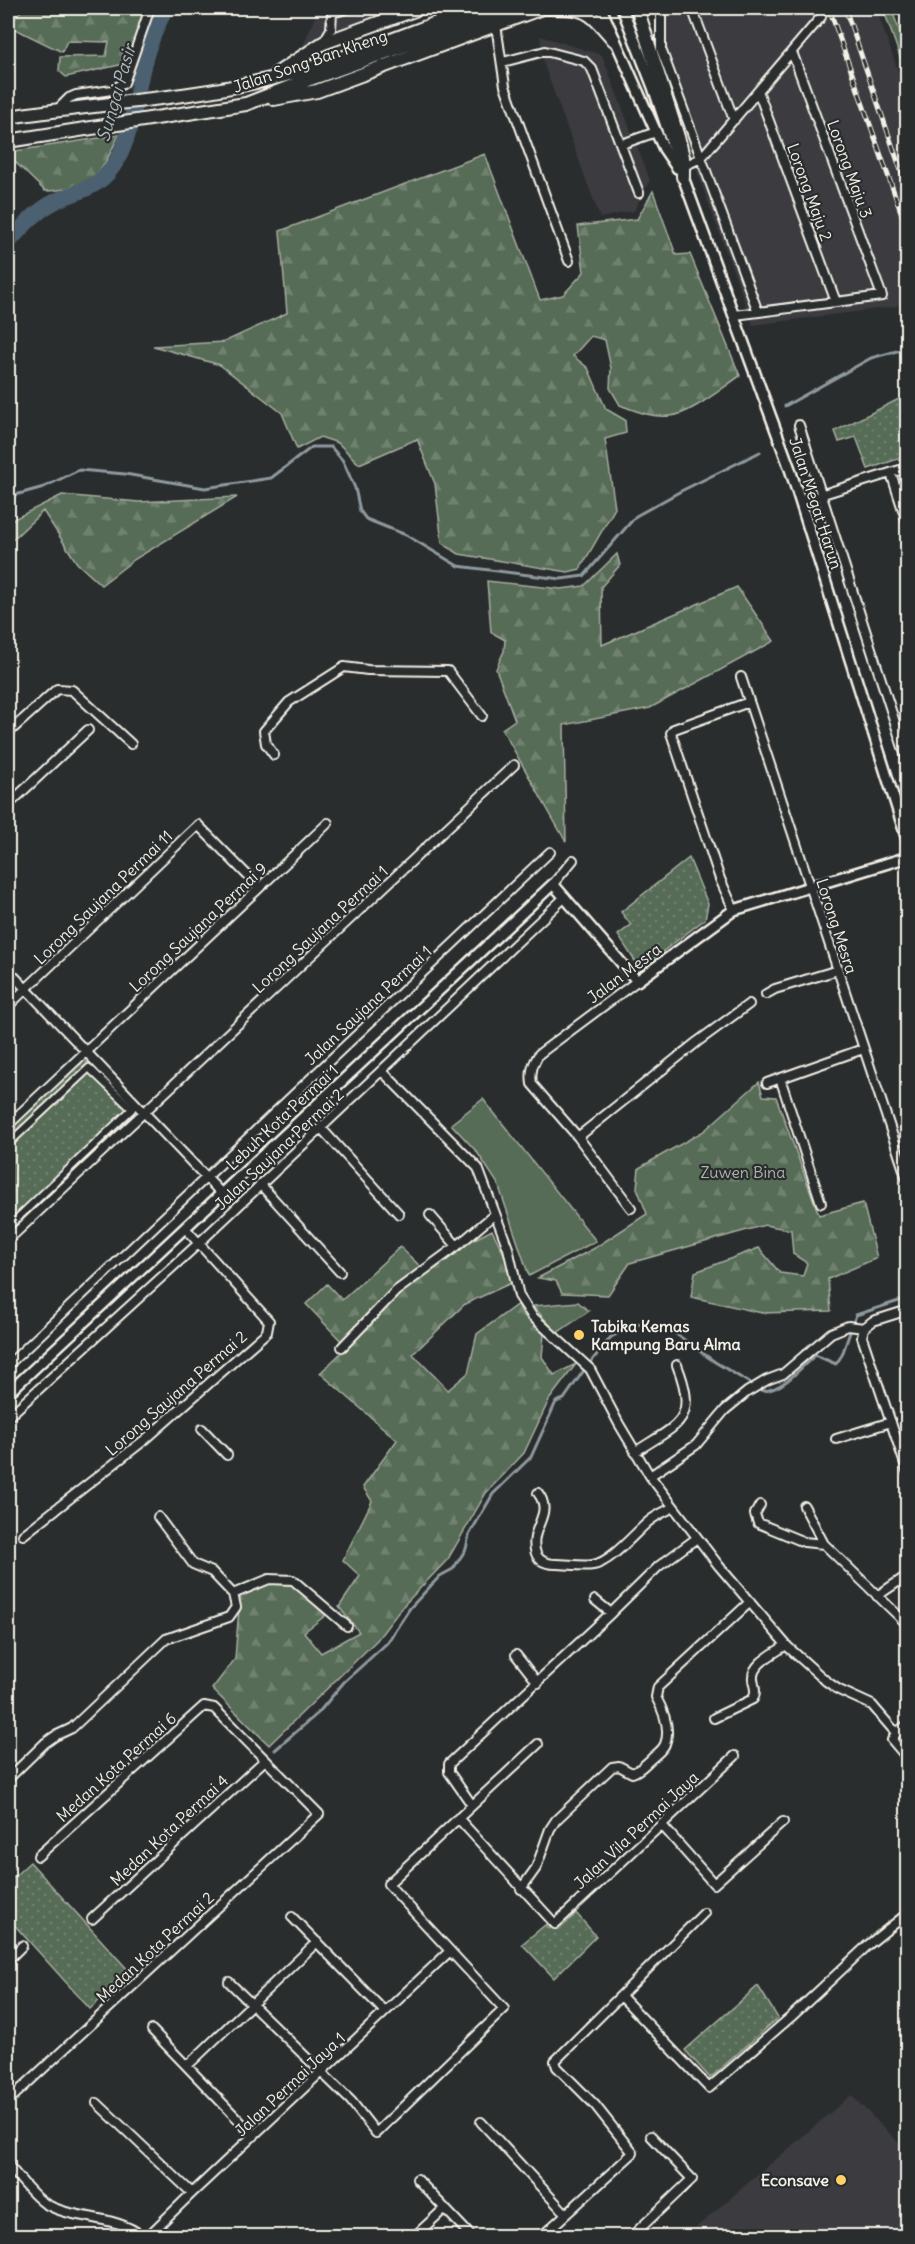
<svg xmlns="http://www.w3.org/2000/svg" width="915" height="2244" viewBox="0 0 915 2244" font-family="Delius,sans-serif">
<defs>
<pattern id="forest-firs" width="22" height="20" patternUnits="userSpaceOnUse" patternTransform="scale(1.5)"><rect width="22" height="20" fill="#576c57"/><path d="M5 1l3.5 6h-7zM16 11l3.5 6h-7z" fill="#70816f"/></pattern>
<pattern id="park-dots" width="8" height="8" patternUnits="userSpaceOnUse" patternTransform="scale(1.5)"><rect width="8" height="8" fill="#576c57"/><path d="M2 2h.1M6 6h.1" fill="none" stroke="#70816f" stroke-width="1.8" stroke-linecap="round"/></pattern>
</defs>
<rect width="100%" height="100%" fill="#2a2d2e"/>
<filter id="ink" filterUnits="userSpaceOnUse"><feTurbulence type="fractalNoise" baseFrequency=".0167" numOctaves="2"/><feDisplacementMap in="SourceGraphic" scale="12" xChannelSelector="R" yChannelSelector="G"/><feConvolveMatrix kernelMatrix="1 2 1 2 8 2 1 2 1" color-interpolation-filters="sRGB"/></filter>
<g filter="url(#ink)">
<path fill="#3a3a3f" d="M316,8h87l-100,38 14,-34z
M658,8h218l31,88v204l-13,7 -141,18 -76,-208 -18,-73z
M540,36l62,19 48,125 -16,31 -34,7 -56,-153z
M851,2095l56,56 1,83 -3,2h-219z"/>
<path fill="#576c57" stroke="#a6aea0" stroke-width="1.5" d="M883,8h8l16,43v26z
M483,1099l113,142 -67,35 -31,-92 -21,-32 -26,-28z
M578,1302l11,9 -32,22 -24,-27z"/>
<path fill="url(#forest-firs)" stroke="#a6aea0" stroke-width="1.5" d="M23,8h122l-17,55 -62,14 -7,-6 1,-14 46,-1 3,-14 -42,-1 -5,11 -53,-26z
M119,135c-7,13 -13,31 -24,41 -11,10 -36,15 -50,15l-33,-32 -4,-7z
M485,154l55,146 23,-5 21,-23 -6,-46 59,-7 16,-28 23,64 14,-1 50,122c-17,11 -50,39 -70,40 -17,2 -34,-5 -50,-11l-10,-17 1,-20 -6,-28 -14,-4 -18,20 15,12 18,41 19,11 1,13 -21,6 10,69 -35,61 -12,3 -109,-18 -17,-11 -7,-59 -18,-45 -58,25 -21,-21 -18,-6 -23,12 -15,-36 -62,-48 -67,-19 71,-4 63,-29 -7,-82z
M62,495l77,7 98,-5 -102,62 -34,26 -24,-22 -34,-52 -35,33v-22z
M617,554l3,11 -19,22 1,58 135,-58 37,54 -124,67 -86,17 2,117 -64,-113 13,-9 -19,-51 8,-18 1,-11 -14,-8 -4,-51 74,8 23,-3z
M759,1082l4,14 13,1 43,118 44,-12 14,55 -49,21 3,32 -69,2 -71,-16 4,-25 64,-24 21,25 23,3 4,-13 -14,-9 -2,-24 -26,-5 -135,38 -22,32 -46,-2 -6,-12 -18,-3 55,-29 54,-35 -10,-26 2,-20 65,-37z
M492,1230l14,28 5,25 -46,21 -52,50 35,36 20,-17 9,-39 41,-30 5,11 21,19 -2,23 12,18 22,-11 -27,36 -25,53 -38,40 -38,66 -45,47 -26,34 -108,105 -57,-56 23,-30 5,-63 30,-13h20l36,32 -22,17 17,21 38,-21 -20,-25 21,-31 -17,-16 29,-59 -9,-14 34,-47 -77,-67 22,-21 1,-9 -37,-39 21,-20 15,16 58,-53 21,20z"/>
<path fill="url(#park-dots)" stroke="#a6aea0" stroke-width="1.5" d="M907,395v61l-39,13 -12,-32 -17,5 -4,-11z
M689,858l19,46 -3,15 -65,50 -22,-34 13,-10 -10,-13z
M84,1060l51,51 -127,121v-101z
M30,1862l100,110 -40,37 -82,-91v-36z
M576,1913l20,23 -42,42 -32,-34 23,-19 3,3 15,-2z
M758,1986l20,32 -68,60 -25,-28z"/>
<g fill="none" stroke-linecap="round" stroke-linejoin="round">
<path stroke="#8f9a9f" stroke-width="3" d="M785,406l86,-48 37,-10
M8,497l36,-10 35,-17 46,4 80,14 66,-10 41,-31h19l12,14 12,27 5,23 6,8 40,16 52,31 103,13 23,-3 52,-60 45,-25 79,-39
M275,1750l44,-38 25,-30 43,-39 23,-35 30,-32 13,-7 13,-20 3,-14 24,-41 38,-37 25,-55 8,-3 18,-26 29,-36 27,-13 27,2 50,36 48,29c21,-1 37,-23 52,-36l21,9 6,-9 14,-40 52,-17"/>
<path stroke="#4b606f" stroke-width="16" d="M8,243c14,-16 28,-32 48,-42 15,-8 32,-10 46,-22 31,-27 32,-83 43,-120 4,-17 14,-35 20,-51"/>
<defs>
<path id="pedestrian" d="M8,1144l81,-76 43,41 -124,118"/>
<path id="minor" d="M661,8v41l97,263
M692,8l42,112
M496,25l9,61 64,175
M323,43l8,-14 1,-16 17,-5
M503,62l42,-11 39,10 8,8 47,124
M758,91l78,211
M58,109l11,-11 7,-3 36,-5 12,-7 26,-75
M622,144l34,-12
M684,166l17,-8 120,-141
M735,315l147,-19 -90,-244
M799,425l109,338
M891,473l17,52
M801,501l102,-32
M741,677l167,505
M8,733l49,-44 15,1 59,54
M274,755l-8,-11 -2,-13 25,-29 55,-35 24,3 80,1 34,45
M8,805l80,-75
M553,884l20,-24
M734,910l-14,-31 -49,-146 3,-4 75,-27
M8,970l214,224
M766,994l9,-5 63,-19
M8,1006l190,-181 61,62
M382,1071l96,97 30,80 11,48 13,20 58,53 29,55 31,52 69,90 69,81 38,34 13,9 33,15 24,28
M780,1078l41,125
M767,1083l96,-34
M8,1125l320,-302
M321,1128l78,86
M578,1137l119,-95 52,-38
M260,1184l80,88
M631,1208l-53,-71 -46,-53c-2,-13 1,-20 7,-30l98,-73
M430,1215l27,31 38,-32
M8,1240l506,-475
M864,1328l-2,9 46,136
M342,1347l54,-56 61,-45
M8,1365l542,-513
M8,1417l191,-174 366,-346
M202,1429l25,26
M836,1439l55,-17
M635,1452c43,-28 64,-31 42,-87
M650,1476l46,-31 29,-35 22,-18 20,-12 16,-6 48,-41 17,-7 16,2 9,-7 35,-11
M538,1493c16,21 -8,34 -3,57 2,11 11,14 21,14 12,0 26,3 37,1 18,-3 41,-31 55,-43 7,-6 16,-10 24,-14
M760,1505l-5,9 3,9 46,19 20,2 84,81
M804,1506l20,38
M23,1535l124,-97 120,-106 2,-11 -84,-93
M233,1594l36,-15 24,1 54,46
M877,1596l31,-21
M595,1600l16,13 48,-47 38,-28
M516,1655l22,28
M714,1718l39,-19c4,-8 1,-12 0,-20 -2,-15 22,-26 33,-34
M908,1724l-12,9 -4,7 16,19
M8,1779l37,-36 10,-7 17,-8 94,-89 63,-22 7,-10 -3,-13 -21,-22 -19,-8 -35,-47
M472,1805l-23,-33v-8l162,-151
M458,1818l97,106 180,-168
M661,1824l53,60 69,-62
M521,1889l15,-21 14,-39 6,-9 56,-53 7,-1 13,7c8,-2 13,-9 19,-14 4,-4 12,-9 14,-15 6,-15 -2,-34 -9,-47l2,-10 92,-85
M292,1917l93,95
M92,1919l173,-159
M8,1960l14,-14
M229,1982l122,119 25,32 128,-124 -116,-125 150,-140
M621,1996l88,92 83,-72 76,-71 40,-32
M152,2030l102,106
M187,2066l130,-124
M8,2101l311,-287 -105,-106 -10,-2 -166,150
M97,2103l95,90
M481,2122l85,92
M8,2165c11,12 23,29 36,38 30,18 71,11 98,33
M417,2179l54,57
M148,2236l44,-43 258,-242
M415,2236l30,-28
M542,2236l91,-83 -38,-48 -38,-38 -2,-6 149,-148
M632,2236l60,-57 -41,-43"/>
<path id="tertiary" d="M601,8l55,124 8,17 13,19
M622,8l31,79 30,90 107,292 118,374
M8,1393l545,-509 84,97 97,-71 174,-53"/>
<path id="primary" d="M541,8c44,0 44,-2 73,32
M637,8l41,129 5,20v20
M276,74l47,-31 97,-35
M274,99l43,-8 225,-83
M8,117c86,-13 177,-18 262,-38 71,-17 139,-47 208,-71
M8,141l238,-37 64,-25 201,-71"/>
</defs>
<use href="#pedestrian" stroke="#f4f1e8" stroke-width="10"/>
<use href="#minor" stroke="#f4f1e8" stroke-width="12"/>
<use href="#tertiary" stroke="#f4f1e8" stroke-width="14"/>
<use href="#primary" stroke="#f4f1e8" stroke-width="16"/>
<use href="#pedestrian" stroke="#2a2d2e" stroke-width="6"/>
<use href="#minor" stroke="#2a2d2e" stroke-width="8"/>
<use href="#tertiary" stroke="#2a2d2e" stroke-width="9"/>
<use href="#primary" stroke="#2a2d2e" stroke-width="12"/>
<defs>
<path id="rail" d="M829,8l79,224
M845,8l63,183"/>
</defs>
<use href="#rail" stroke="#f4f1e8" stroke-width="5"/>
<use href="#rail" stroke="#2a2d2e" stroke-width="3" stroke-dasharray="9" stroke-linecap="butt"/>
</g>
</g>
<g fill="#ffd166" stroke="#2a2d2e" stroke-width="2">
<circle cx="579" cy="1335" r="6"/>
<circle cx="841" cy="2180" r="6"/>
</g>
<g text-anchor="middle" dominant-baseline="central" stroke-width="4.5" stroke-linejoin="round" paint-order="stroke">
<g font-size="16" fill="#f4f1e8" stroke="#2a2d2e">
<text transform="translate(310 61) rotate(-19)">Jalan Song Ban Kheng</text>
<text transform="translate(850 169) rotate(70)">Lorong Maju 3</text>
<text transform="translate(810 192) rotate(70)">Lorong Maju 2</text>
<text transform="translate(816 503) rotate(72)">Jalan Megat Harun</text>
<text transform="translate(103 897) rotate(-44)">Lorong Saujana Permai 11</text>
<text transform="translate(837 926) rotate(72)">Lorong Mesra</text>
<text transform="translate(198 927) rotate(-43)">Lorong Saujana Permai 9</text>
<text transform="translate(320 929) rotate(-43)">Lorong Saujana Permai 1</text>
<text transform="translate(624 973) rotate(-37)">Jalan Mesra</text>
<text transform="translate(368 1005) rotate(-43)">Jalan Saujana Permai 1</text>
<text transform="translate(282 1117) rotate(-43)">Lebuh Kota Permai 1</text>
<text transform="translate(279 1149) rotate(-43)">Jalan Saujana Permai 2</text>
<text transform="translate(176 1393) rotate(-41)">Lorong Saujana Permai 2</text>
<text transform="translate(116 1767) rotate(-42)">Medan Kota Permai 6</text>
<text transform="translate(169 1830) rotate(-43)">Medan Kota Permai 4</text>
<text transform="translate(636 1830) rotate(-43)">Jalan Vila Permai Jaya</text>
<text transform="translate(155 1947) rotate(-43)">Medan Kota Permai 2</text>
<text transform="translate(290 2084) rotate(-43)">Jalan Permai Jaya 1</text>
</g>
<g font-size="16" fill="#adb5a7" stroke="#2a2d2e">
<text x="743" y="1172">Zuwen Bina</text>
</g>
<g font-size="16" font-weight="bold" fill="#f4f1e8" stroke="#2a2d2e" text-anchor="start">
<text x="591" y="1326">Tabika Kemas<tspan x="591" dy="18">Kampung Baru Alma</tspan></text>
<text x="829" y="2180" text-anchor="end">Econsave</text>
</g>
<g font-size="18" font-style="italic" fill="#b0b7b8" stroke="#2a2d2e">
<text transform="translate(116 93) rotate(-74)">Sungai Pasir</text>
</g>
</g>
<rect width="915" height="2244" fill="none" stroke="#2a2d2e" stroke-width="30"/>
<rect x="15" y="15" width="885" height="2214" fill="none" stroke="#f4f1e8" stroke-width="2" filter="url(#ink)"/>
</svg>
